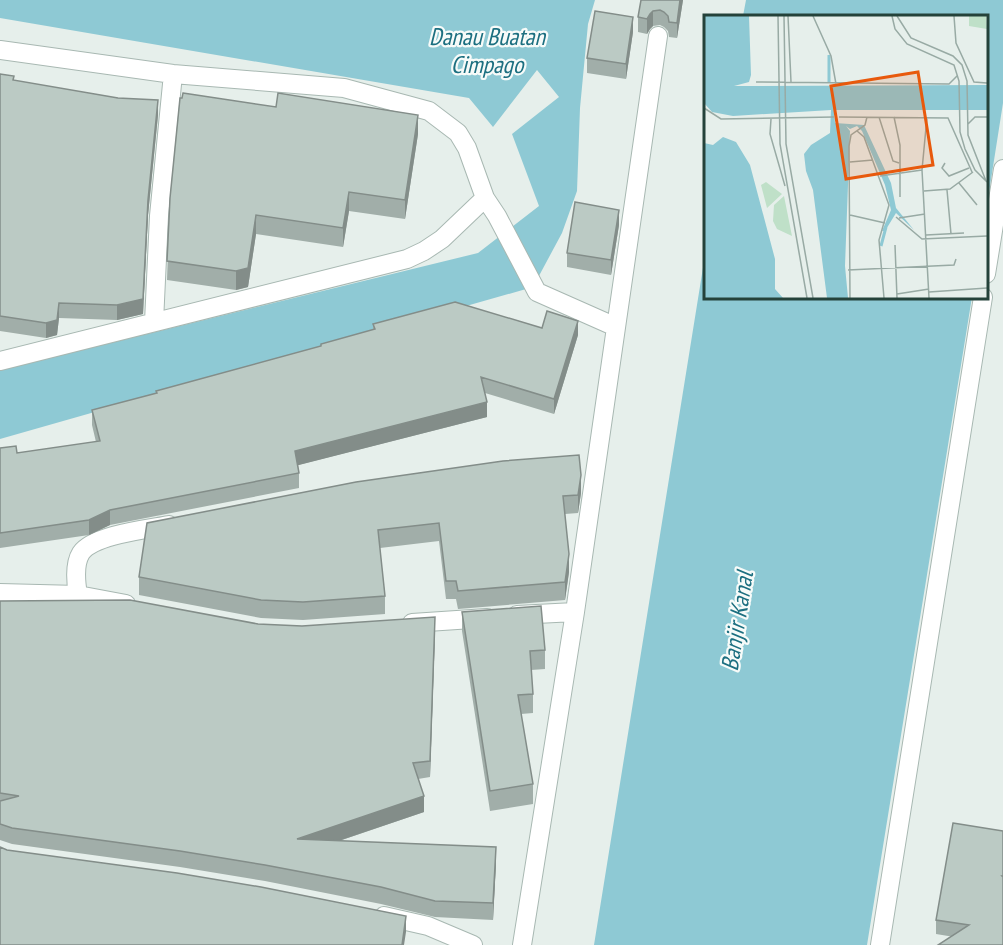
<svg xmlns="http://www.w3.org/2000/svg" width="1003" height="945" viewBox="0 0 1003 945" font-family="'PT Sans Narrow',sans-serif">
<rect width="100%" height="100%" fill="#e6efeb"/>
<path fill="#8ec9d4" d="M0,0h595l-7,24 -8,84 -3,83 -15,42 -29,54 -533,152v-69l478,-117 61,-47 -27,-72 47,-37 -22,-27 -44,57 -24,-29 -469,-80z
M746,0h257v103l-16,102 -1,-189h-243z
M706,249v48h266l-105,648h-273z"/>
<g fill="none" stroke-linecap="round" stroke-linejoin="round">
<defs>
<path id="minor" d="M0,50l173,24 171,14 85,23 29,22 9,15 18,50 12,18 40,76 79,35
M986,274l17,-105
M154,322l5,-106 14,-142
M0,361l407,-102 17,-8 18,-12 43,-41
M0,593l78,2 48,9
M78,595c-2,-12 -4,-31 3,-42 12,-18 67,-24 88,-28
M517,615l58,-3
M412,623l75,-5
M384,916l44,10 45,19
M522,945l53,-333 83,-576
M880,945l103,-648"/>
</defs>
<use href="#minor" stroke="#a8b8b2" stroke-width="20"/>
<use href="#minor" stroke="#fff" stroke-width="18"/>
</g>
<path fill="#a1aea9" d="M641,0h42l-6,38 -8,-1 -1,-6 -4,-4 -4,-2 -7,1 -3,3 -3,5 -9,-2v-15z
M633,32l-7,47 -39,-6v-15z
M0,74l14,6 144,35 -10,100 -5,99 -26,6 -58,-2 -2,17 -11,3 -46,-7z
M418,134l-13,85 -56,-8 -6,36 -87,-13 -8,53 -12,3 -69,-10 3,-82z
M619,225l-8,50 -44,-8v-14z
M373,324l169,4 36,7 -24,79 -69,-21 2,24 -189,48 1,8v15l-189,37 -21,10 -89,13v-100l17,5 79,-11 -4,-17v-15l64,-17v-2l165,-45 52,-16z
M581,493l-3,20 -13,1 4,58 -4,28 -107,9 -2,-10h-10l-7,-58 -59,7 5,48v18l-82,6 -42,-2 -122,-23v-18l8,-54z
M0,601l258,23 177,9 -5,144 -12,2 6,33 -85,29 157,22 -3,57 -58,-3 -54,-13 -116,-23 -85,-14 -168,-23 -12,-4z
M462,612l83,38v19l-14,1 2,24v19l-12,1 12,70v20l-43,7 -28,-180z
M1003,831v114l-67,-11v-14z"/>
<path fill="#838d89" d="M680,0h3l-6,38v-15z
M653,11v15l-3,3 -3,5v-15l3,-5z
M633,17v15l-7,47v-15z
M158,100v15l-10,100 -5,99 -26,6v-15l31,-105z
M418,115v19l-13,85v-19z
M349,192v19l-6,36v-19z
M619,210v15l-8,50v-15z
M256,215v19l-8,53 -12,3v-19z
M59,303v15l-2,17 -11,3v-15z
M578,321v14l-24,79v-15z
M487,402v15l-192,49v-15z
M581,475v18l-3,20v-18z
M110,510v15l-21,10v-15z
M569,554v18l-4,28v-18z
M435,617v16l-5,144v-16z
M424,796v16l-127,43v-16z
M496,847v16l-3,57v-17z
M406,916v16l-2,13h-2z"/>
<path fill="#bbcac4" stroke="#838d89" stroke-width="1.5" d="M641,0h39l-3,23 -8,-1 -1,-6 -4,-4 -4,-2 -7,1 -3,3 -3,5 -9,-2z
M595,11l38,6 -7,47 -39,-6z
M0,74l14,2 -1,4 105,18 40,2 -10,100 -5,99 -26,6 -58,-2 -2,17 -11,3 -46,-7z
M183,93l93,14 2,-14 140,22 -13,85 -56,-8 -6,36 -87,-13 -8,53 -12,3 -69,-10 3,-63 10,-100h2z
M575,202l44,8 -8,50 -44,-7z
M455,302l87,26 5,-17 31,10 -24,78 -73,-22 6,25 -192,49 4,22 -189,37 -21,10 -89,13v-85l16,-2 1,7 83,-12 -8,-31 65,-17 -1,-2 165,-45v-2l54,-15 -2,-5z
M579,455l2,20 -3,20 -15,1 6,58 -4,28 -107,9 -2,-10h-10l-7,-58 -61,7 7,66 -82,6 -42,-2 -122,-23 8,-54 209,-41 147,-21z
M130,600l128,24 44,2 133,-9 -5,144 -17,2 11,33 -127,43 199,8 -3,56 -58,-2 -54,-14 -116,-22 -85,-14 -168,-23 -12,-4v-23l19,-5 -19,-3v-192z
M541,606l4,44 -15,1 3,43 -15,1 15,89 -43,7 -28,-179z
M953,823l50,8v45h-1l1,1v68h-65l31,-20 -33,-5z
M0,847l7,3 170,23 84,14 145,29 -4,29h-402z"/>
<g text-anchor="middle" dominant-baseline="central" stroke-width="4.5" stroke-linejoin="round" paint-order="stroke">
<g font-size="24" font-style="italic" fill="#1c6f80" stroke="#f7fbf9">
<text x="487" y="36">Danau Buatan<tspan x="487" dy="28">Cimpago</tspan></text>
<text transform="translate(737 621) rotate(-81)">Banjir Kanal</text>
</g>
</g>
<g transform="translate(704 15)">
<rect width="284" height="284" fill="#e6efeb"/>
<path d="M265,1h17l1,13 -18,-3zM62,167l16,12 -15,14 -6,-23zM80,181l8,40 -15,-7 -4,-8 1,-16z" fill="#bfe0c8"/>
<path d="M0,1h45l2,59 -2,7 -15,4 253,-1v25h-153l1,13 29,2 27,58 5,25 18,22 -18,-17 -11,18h-3l9,-21 -6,-25 -23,-54 -5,-5 -7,3 -4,-3 4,5 -5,135 3,32h-21l-14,-108 -7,-19 -2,-17 7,-9 19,-12 1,-23 -98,6 -21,-4 -8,-9zM19,122l13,5 14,23 25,94v30l8,9h-79v-155l9,2z" fill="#8ec9d4"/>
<path fill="none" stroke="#8ec9d4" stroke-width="3" d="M125,68v-28M177,231l5,-19"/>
<path fill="none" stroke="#98aaa4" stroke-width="1.5" d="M74,1l2,128 27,154M80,1l2,128 27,154M84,1l3,66M109,1l18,40 5,28M188,1l3,13 12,15 47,21 5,16 1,51 5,17 10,21 12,12M193,1l14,22 42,18 9,9 5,16 1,54 18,46M250,1l2,27 18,39 13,1M52,67l193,2 8,-8M0,93l17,11 113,-2M135,102l109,1 24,54M175,102l14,44 6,2M190,102l6,28v52M223,102l-5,53 7,128M67,104l-1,15 15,52M264,109l7,-7h12M153,116l7,6 25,68 -10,35 5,58M146,147l23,-2M241,148l-3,5 7,8 20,-8M176,161l42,-6M255,168l18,22M243,175l4,44M220,176l26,-2 23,-17M146,200l35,8M192,202l26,22 65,-3M195,203l26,-4M222,220l38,-2M191,230l2,53M144,255l106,-5 2,-6M225,277l58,-4M193,279l32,-5M146,283l-1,-152 2,-11 14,-10 2,-8"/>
<path fill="#e8590c" fill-opacity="0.15" stroke="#e8590c" stroke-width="3" d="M214,57l15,93 -87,14 -15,-93z"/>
<rect width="284" height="284" fill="none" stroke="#24423a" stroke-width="3"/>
</g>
</svg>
